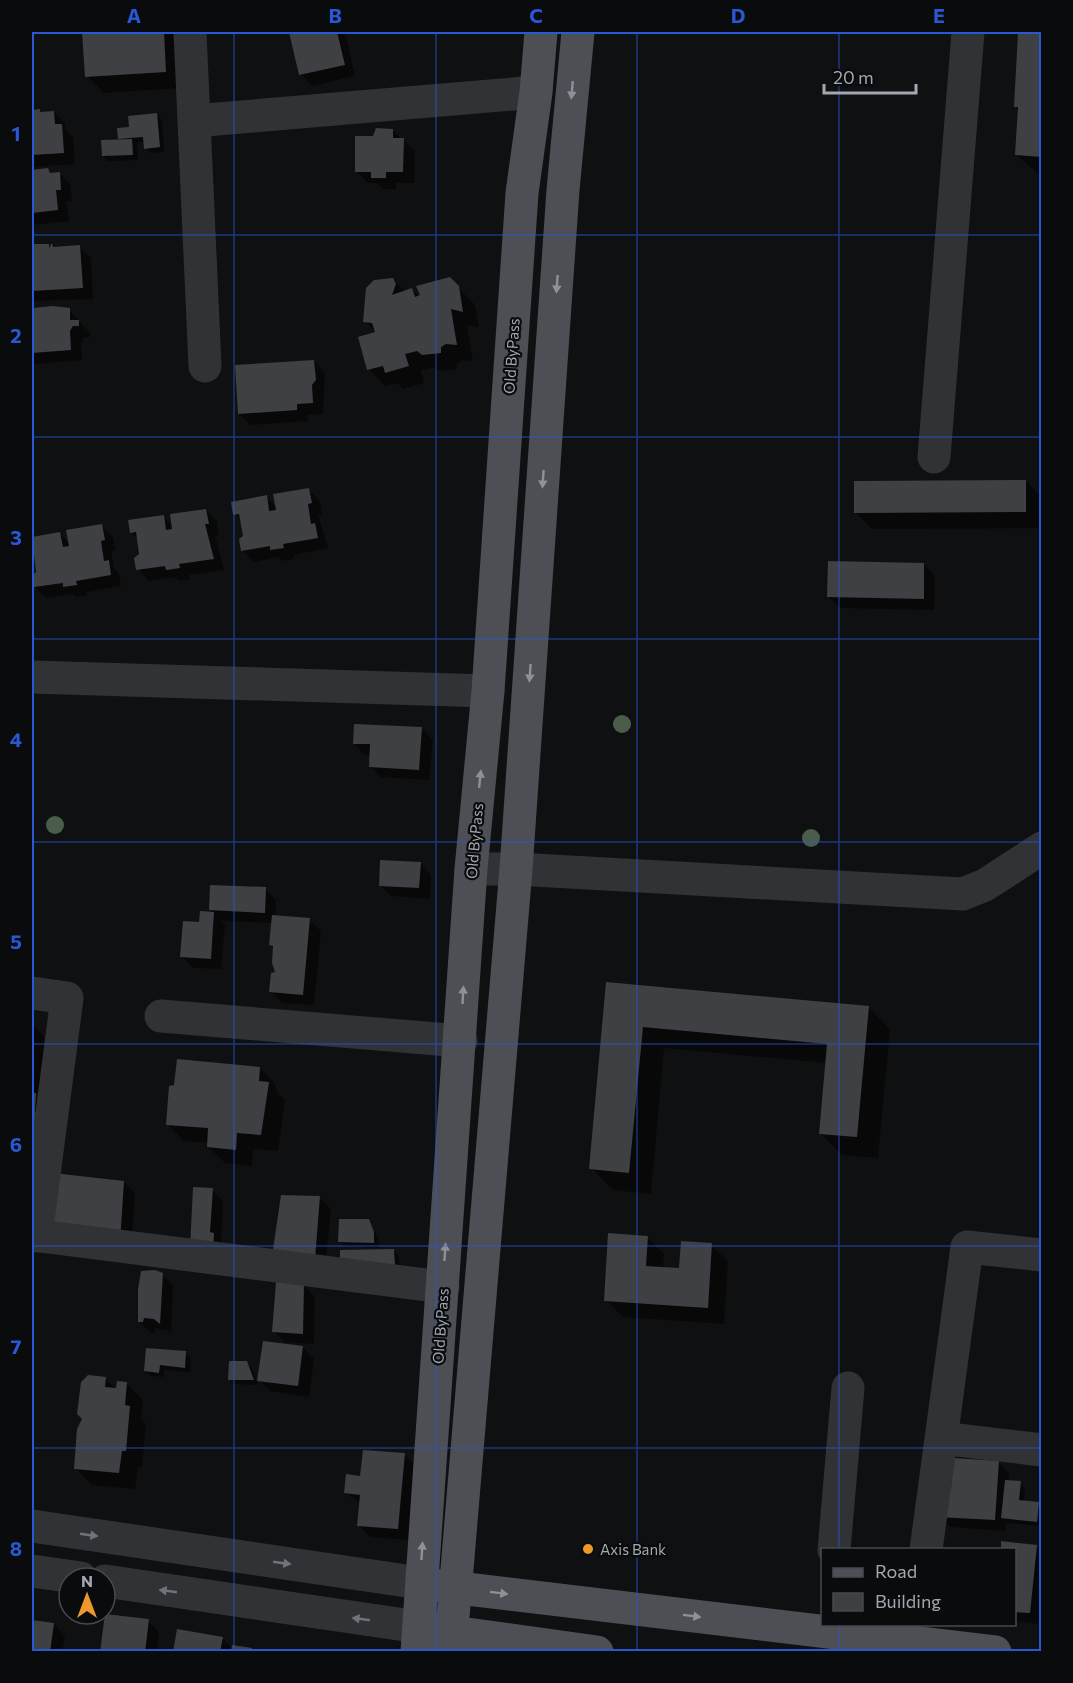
<svg xmlns="http://www.w3.org/2000/svg" width="1073" height="1683" viewBox="0 0 1073 1683" font-family="Commissioner,sans-serif">
<rect width="100%" height="100%" fill="#0f1011"/>
<path fill="#0007" d="M84,32h95l3,56 -78,5 -17,-17z
M291,32h54l10,44 -43,10 -11,-12z
M1020,32h22v145l-26,-22 3,-45 -4,-4z
M32,112h22l11,11v7l8,7 2,27 -43,3z
M156,115l6,5 2,32 -13,1 -6,-5v-6h-8l1,18 -30,1 -5,-5 16,-15 -1,-11 12,-1z
M392,130l23,21 -1,32h-18v6h-13l-6,-6h-9l-12,-12z
M47,170l4,4 8,-1 11,11 2,17h-5l2,20 -37,4v-54z
M32,246l47,1 12,11 2,41 -61,2z
M449,278l26,27 4,22 -12,-2 6,36 -10,-1 -6,4v5l-17,2 -5,-4 -14,3 3,13 -21,6 -6,-6 -12,3 -16,-17 8,-36 -12,-12 28,-42 13,13 6,-2 7,7z
M53,308l16,2 21,23v4h-6l-3,6 1,17 -46,4 -4,-5v-49z
M314,361l11,12 -2,41 -16,1 1,6 -57,4 -12,-11z
M1026,481l16,16v31l-170,1 -16,-16z
M308,489l12,12 2,13h-4l10,34 -34,7v4l-11,2 -4,-4 -25,5 -11,-11 2,-15 -3,-14 -7,-8 31,-17 11,11z
M206,510l11,11 2,14h-4l9,35 -35,5 1,4 -11,2 -4,-4 -26,4 -11,-12 3,-15 -2,-14 -7,-7 -2,-11 33,-6 10,10z
M102,526l11,11 3,14h-5l3,17 5,5 2,13 -34,6v4l-11,1 -4,-3 -26,4 -11,-11 3,-15 -3,-14 -3,-4v-16l28,-4 10,10z
M924,564l11,12 -1,34 -94,-2 -12,-11z
M422,729l11,11 -4,40 -48,-3 -11,-11 1,-11h-6l-11,-11z
M420,863l11,12 -1,24 -39,-3 -11,-11z
M265,889l11,11v17l33,3 12,11 -7,74 -32,-2 -11,-12 6,-19 -3,-23 -4,-4 2,-22 -51,-2 4,4 -4,44 -28,-1 -11,-12 19,-33 1,-10 12,1 -4,-4z
M607,983l261,24 22,22 -12,129 -36,-3 -22,-22 7,-70 -163,-15 -13,146 -38,-4 -22,-22z
M32,1024l12,12 -1,57 -9,1 12,12 -14,69z
M260,1068l16,17v6l9,9 -7,51 -25,-2 -1,17 -27,-3 -17,-16 1,-4 -25,-2 -17,-17z
M123,1182l12,11 -4,60 -21,-13z
M212,1190l11,11 -2,41 3,3 -21,15z
M319,1197l12,12 -6,60 -40,-2z
M368,1221l11,18v9l-34,-2 -5,-5z
M647,1237l17,17 -1,14 17,2 31,-25 17,16 -4,63 -101,-7 -17,-17z
M394,1251l5,5 1,15 -53,-1z
M162,1274l11,11 -2,48 -4,-3 -12,-2 -1,5h-3l-12,-12z
M304,1285l11,12 -1,47 -29,-2 -12,-11z
M303,1348l11,11 -5,38 -39,-6 -11,-11z
M186,1353l5,5 -1,14 -26,-2v7l-13,-1 -5,-5z
M247,1363l5,5 6,17 -23,-1 -5,-5z
M105,1378l12,12 9,-7 17,17 -2,19 5,5 -4,43h-4l-3,22 -43,-4 -17,-17z
M405,1455l11,11 -7,74 -39,-3 -11,-12 2,-21 -15,-11 16,-16z
M998,1462l11,12v8l11,1 5,5 -1,14 14,1 4,3v20l-36,-3v8l-56,-4 -11,-11z
M1037,1547l5,5 -2,72 -26,-3v-71z
M32,1621l22,3 11,12 -3,16h-30z
M148,1621l11,11 -2,20h-55z
M222,1638l11,11 20,3h-78z"/>
<path fill="#3e4044" d="M82,32h82l2,40 -81,5z
M289,32h48l8,33 -46,10z
M1018,32h24v125l-27,-2 3,-48h-4z
M40,109v3l14,-1 1,13h7l2,29 -32,2v-45z
M157,113l3,34 -16,2 -1,-12 -25,2 -1,-11 12,-1 -1,-11z
M376,128l17,1v9h11l-1,34h-17v6h-15v-6h-16v-36h18z
M132,139l1,16 -31,1 -1,-16z
M48,168l2,5 10,-1 1,18h-5l2,20 -26,3v-43z
M52,243l1,4 27,-2 3,43 -51,3v-47h17v4z
M450,277l9,9 4,26 -12,-3 6,36 -11,-1 -5,3v6l-19,2 -5,-4 -12,3 4,12 -24,7 -2,-7 -16,4 -9,-33 17,-5 -3,-9 -9,-1 3,-34 8,-8 19,-2 3,6 -4,11 20,-7 3,9 5,-2 -4,-9z
M53,306l17,2v12h9v6h-6l-3,5 1,19 -39,3v-45z
M314,360l2,20 -4,5 1,18 -16,1v6l-59,4 -3,-49z
M1026,480v32l-172,1v-32z
M309,488l3,15 -4,1 3,20 4,-1 3,15 -35,6 1,4 -14,2v-4l-29,5 -2,-12 4,-3 -4,-22 -6,1 -2,-13 36,-7 2,16 7,-1 -3,-16z
M206,509l3,15h-4l9,35 -35,5 1,4 -14,2 -1,-4 -29,4 -2,-12 5,-4 -3,-22 -6,1 -2,-13 36,-5 2,15 6,-1 -2,-15z
M102,524l3,16 -4,1 3,20 5,-1 2,15 -35,6 1,4 -14,2v-4l-29,4 -2,-12 4,-3 -4,-35 28,-5 3,15 6,-1 -3,-16z
M828,561l96,2v36l-97,-2z
M354,724l68,3 -3,43 -50,-3 1,-23h-17z
M380,860l41,2 -2,26 -40,-2z
M210,885l56,2 -1,26 -56,-3z
M200,911l14,1 -3,47 -31,-2 3,-36 16,1z
M272,915l38,3 -7,77 -34,-3 2,-19 4,-1 -3,-9 1,-17 -4,-1z
M606,982l263,24 -12,131 -38,-3 8,-90 -184,-17 -14,146 -40,-4z
M177,1059l83,8 -1,14 10,1 -8,53 -24,-2 -1,17 -29,-3 1,-19 -42,-3 3,-39 5,-1z
M32,1093h4l-1,19h3l-6,38z
M53,1173l71,8 -4,61 -71,-17z
M193,1187l20,1 -3,44 4,1 -1,20 -23,-4z
M281,1195l39,1 -5,63 -43,-3z
M339,1219h30l5,13v11l-36,-1z
M608,1233l40,3 -2,30 33,2 2,-27 31,2 -4,65 -104,-7z
M394,1249l1,17h-55v-16z
M155,1270l8,3 -3,51 -6,-5 -10,-1 -1,4h-5v-33l3,-18z
M276,1282l28,2 -1,50 -31,-2z
M263,1341l40,5 -5,40 -41,-5z
M146,1348l40,3 -1,17 -25,-3 -1,8 -15,-2z
M229,1361h18l7,19h-26z
M88,1375l18,2 -1,10 11,1 1,-7 10,1 -2,23 5,1 -4,45h-4l-3,22 -45,-4 3,-40 5,-10 -5,-5 4,-32z
M363,1450l42,3 -7,76 -41,-3 3,-31 -16,-2 2,-19 14,2z
M953,1458l46,3 -4,59 -58,-3 7,-30 7,1z
M1005,1480l16,1 -2,19 20,2 -2,20 -36,-4z
M1001,1541l36,4 -7,68 -16,-1v-62h-13z
M105,1614l44,5 -4,33h-45z
M32,1620l22,3 -4,29h-18z
M177,1629l46,8 -3,15h-47z
M232,1645l20,3 -1,4h-20z"/>
<g fill="none" stroke-linecap="round" stroke-linejoin="round">
<path stroke="#313236" stroke-width="33" d="M190,32l15,334
M194,121l342,-29
M934,457l34,-425
M32,677l456,14
M471,869h45l447,25 22,-9 57,-37
M32,993l35,5 -31,238
M161,1016l300,25
M32,1235l411,52
M941,1438l101,12
M32,1526l388,57
M834,1550l14,-162
M926,1550l41,-303 75,8
M32,1571l49,7
M105,1581l314,46"/>
<path stroke="#4d4f55" stroke-width="33" d="M433,1585l562,67
M430,1629l167,23
M417,1652l54,-783 17,-178 34,-498 14,-101 5,-60
M450,1652l66,-783 47,-679 15,-158"/>
</g>
<g fill="#495d4a">
<circle cx="622" cy="724" r="9"/>
<circle cx="55" cy="825" r="9"/>
<circle cx="811" cy="838" r="9"/>
</g>
<defs><path id="oneway-solid" d="M-6-.8H1V-3.2L6.5 0L1 3.2V.8H-6Z" transform="scale(1.5)"/></defs>
<g fill="#8c929a">
<use href="#oneway-solid" transform="translate(572 90) rotate(95)"/>
<use href="#oneway-solid" transform="translate(557 284) rotate(94)"/>
<use href="#oneway-solid" transform="translate(543 479) rotate(94)"/>
<use href="#oneway-solid" transform="translate(530 673) rotate(94)"/>
<use href="#oneway-solid" transform="translate(480 779) rotate(-84)"/>
<use href="#oneway-solid" transform="translate(463 995) rotate(-87)"/>
<use href="#oneway-solid" transform="translate(445 1252) rotate(-86)"/>
<use href="#oneway-solid" transform="translate(422 1551) rotate(-86)"/>
<use href="#oneway-solid" transform="translate(499 1593) rotate(7)"/>
<use href="#oneway-solid" transform="translate(692 1616) rotate(7)"/>
</g>
<g fill="#6f737a">
<use href="#oneway-solid" transform="translate(89 1535) rotate(8)"/>
<use href="#oneway-solid" transform="translate(282 1563) rotate(8)"/>
<use href="#oneway-solid" transform="translate(168 1591) rotate(-172)"/>
<use href="#oneway-solid" transform="translate(361 1619) rotate(-172)"/>
</g>
<path fill="none" stroke="#2a57d4" stroke-width="1.5" stroke-opacity="0.55" d="M234,32v1620M436,32v1620M637,32v1620M839,32v1518M32,235h1010M32,437h1010M32,639h1010M32,842h1010M32,1044h1010M32,1246h1010M32,1448h1010M839,1624v28"/>
<circle fill="#ed982b" stroke="#0a0b0c" stroke-width="2" cx="588" cy="1549" r="6"/>
<g text-anchor="middle" dominant-baseline="central" stroke-width="4.5" stroke-linejoin="round" paint-order="stroke">
<g font-size="15" fill="#a1a8b1" stroke="#0a0b0c">
<text transform="translate(511 356) rotate(-86)">Old ByPass</text>
<text transform="translate(474 841) rotate(-85)">Old ByPass</text>
<text transform="translate(440 1326) rotate(-86)">Old ByPass</text>
</g>
<g font-size="15" fill="#a1a8b1" stroke="#0a0b0c" text-anchor="start">
<text x="600" y="1549">Axis Bank</text>
</g>
</g>
<rect width="1073" height="1683" fill="none" stroke="#0a0b0c" stroke-width="66"/>
<rect x="821" y="1548" width="195" height="78" fill="#0a0b0c" stroke="#464a4e" stroke-width="1.5"/>
<rect x="833" y="1568" width="30" height="9" fill="#4d4f55" stroke="#464a4e" stroke-width="1.5"/>
<text x="875" y="1578" font-size="18" fill="#a1a8b1">Road</text>
<rect x="833" y="1593" width="30" height="18" fill="#3e4044" stroke="#464a4e" stroke-width="1.5"/>
<text x="875" y="1608" font-size="18" fill="#a1a8b1">Building</text>
<g transform="translate(87 1596)"><circle r="28" fill="#0a0b0c" stroke="#464a4e" stroke-width="1.5"/>
<path d="M0-4.5L10 22L0 15L-10 22Z" fill="#ed982b"/>
<text y="-9" font-size="16" font-weight="bold" text-anchor="middle" fill="#a1a8b1">N</text>
</g>
<path d="M824 84v9h92v-9" fill="none" stroke="#a1a8b1" stroke-width="3"/>
<text x="833" y="84" font-size="18" fill="#a1a8b1" stroke="#0a0b0c" stroke-width="4.5" paint-order="stroke">20 m</text>
<rect x="33" y="33" width="1007" height="1617" fill="none" stroke="#2a57d4" stroke-width="2"/>
<g font-size="20" text-anchor="middle" font-weight="bold" fill="#2a57d4">
<text x="134" y="23">A</text>
<text x="335" y="23">B</text>
<text x="536" y="23">C</text>
<text x="738" y="23">D</text>
<text x="939" y="23">E</text>
<text x="16" y="141">1</text>
<text x="16" y="343">2</text>
<text x="16" y="545">3</text>
<text x="16" y="747">4</text>
<text x="16" y="949">5</text>
<text x="16" y="1152">6</text>
<text x="16" y="1354">7</text>
<text x="16" y="1556">8</text>
</g>
</svg>
